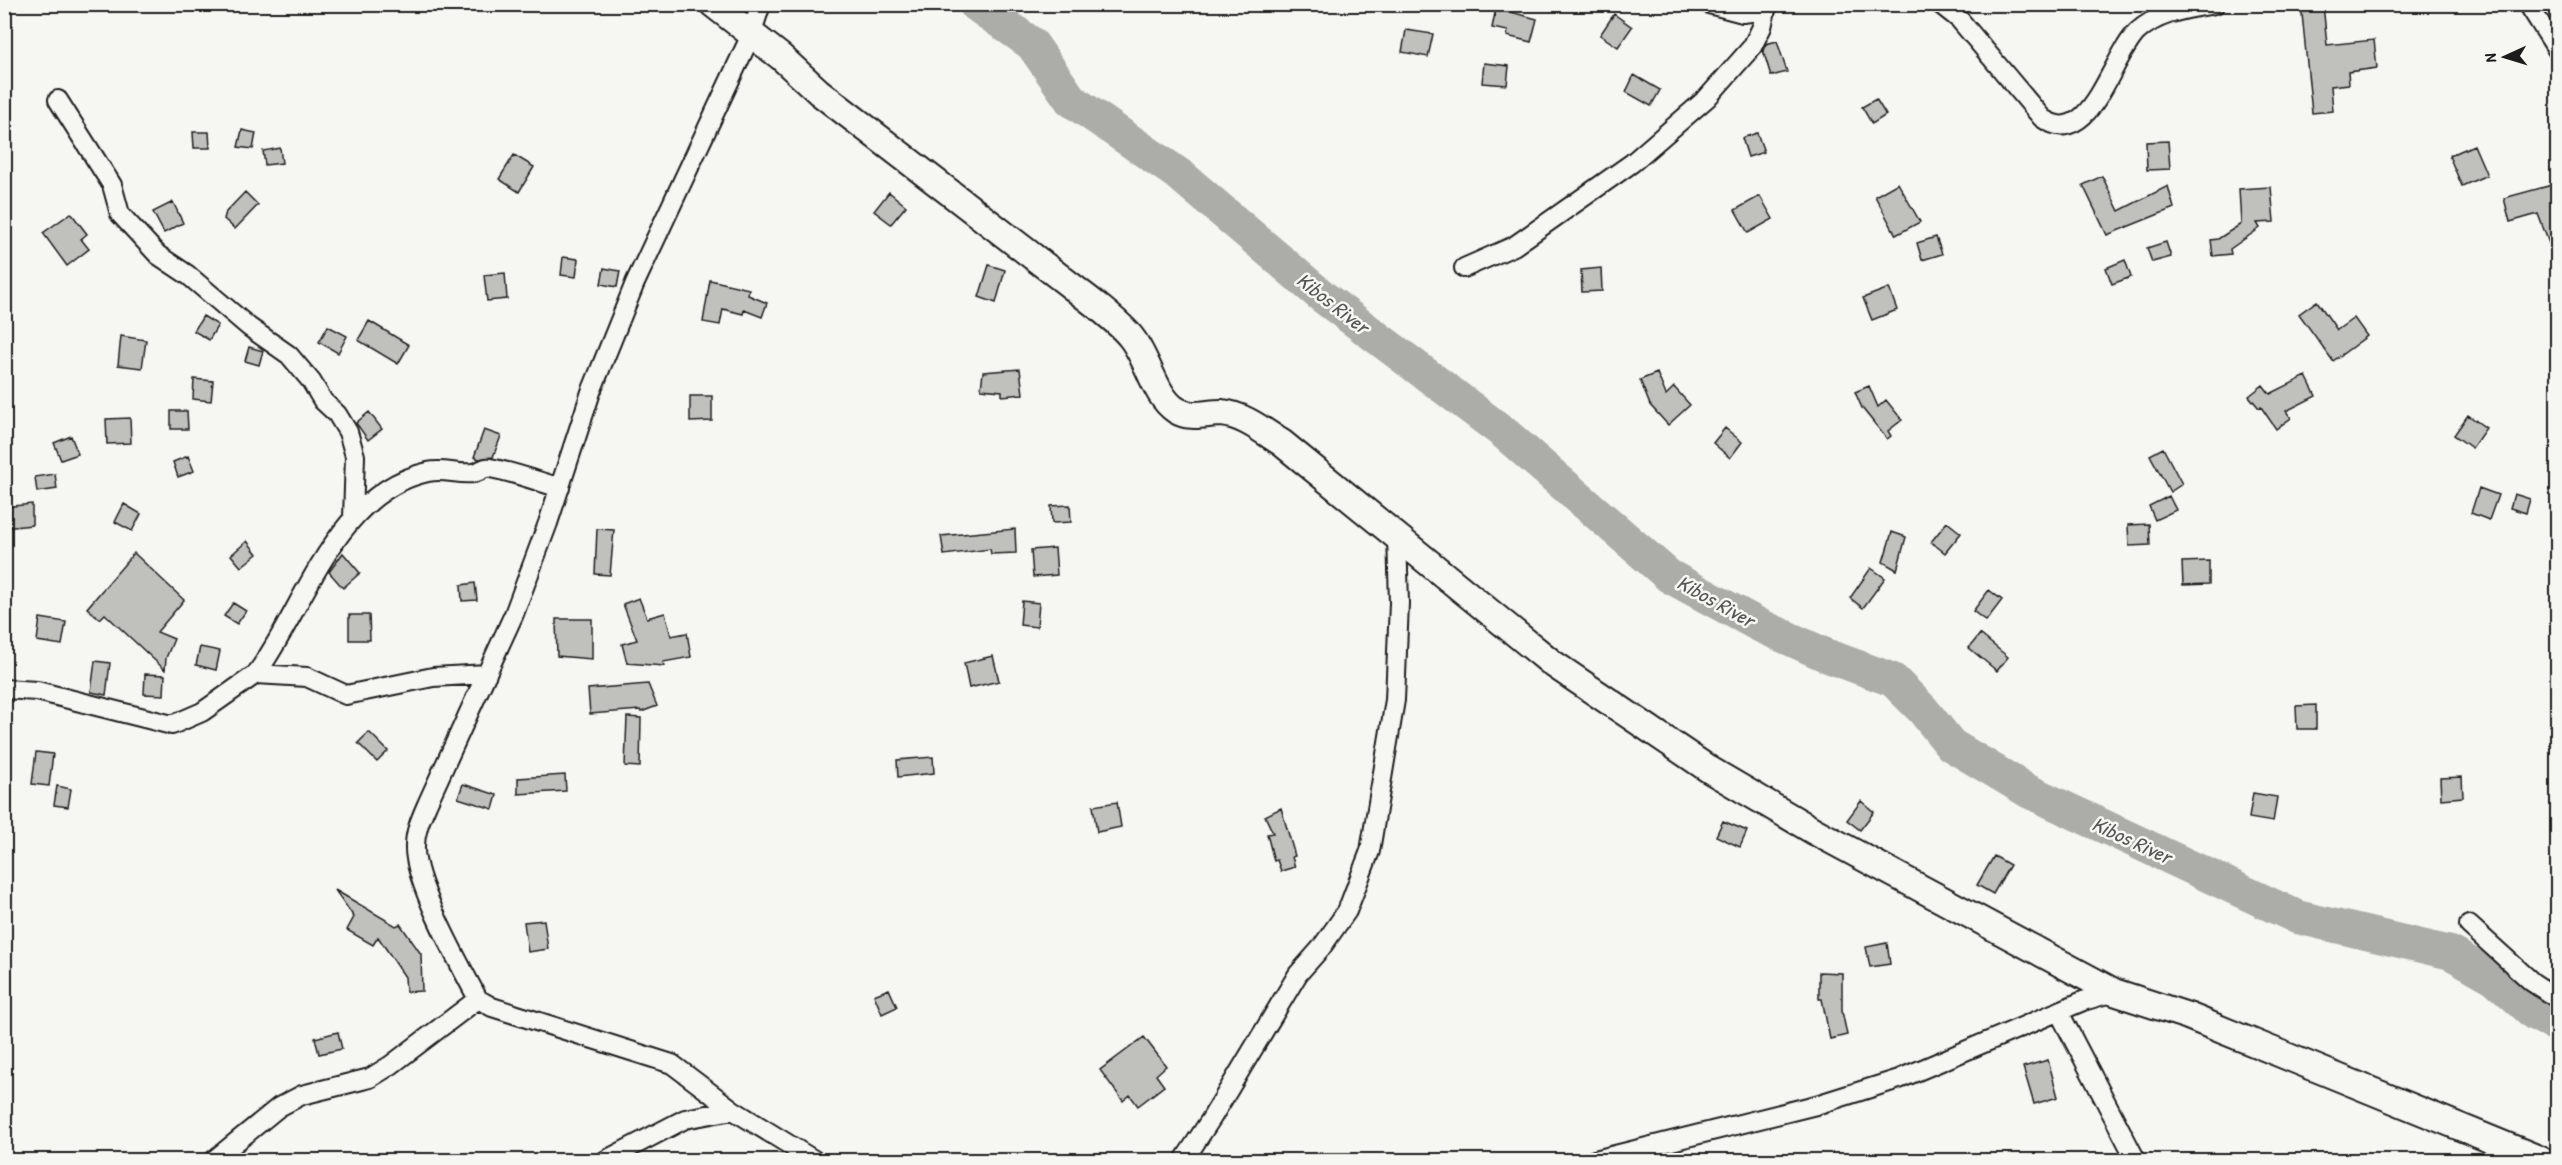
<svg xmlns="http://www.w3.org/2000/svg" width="2562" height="1165" viewBox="0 0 2562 1165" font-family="'Patrick Hand',sans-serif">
<rect width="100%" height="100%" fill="#f6f6f2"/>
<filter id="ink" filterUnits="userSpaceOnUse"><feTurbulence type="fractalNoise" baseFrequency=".0167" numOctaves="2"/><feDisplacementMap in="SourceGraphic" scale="12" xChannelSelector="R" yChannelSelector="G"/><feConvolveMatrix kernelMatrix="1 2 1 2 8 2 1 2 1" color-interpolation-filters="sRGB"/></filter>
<g filter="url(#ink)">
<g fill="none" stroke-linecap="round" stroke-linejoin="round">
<path stroke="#acaca9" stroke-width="34" d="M975,4l57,40 39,56 110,76 142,121 180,135 166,144 90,49 69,31 65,24 30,30 28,35 77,46 269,126 154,36 44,25 40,36 23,12"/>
</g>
<path fill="#c0c0bd" stroke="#1c1c1c" stroke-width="1.5" d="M2301,4h22l4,41 47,-5 3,28 -29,4 1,12 -18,2 2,25 -21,2z
M1496,8l41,11 -6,23 -24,-6 1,-5 -16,-3z
M1614,14l18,13 -14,20 -18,-12z
M1406,30l27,4 -5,23 -26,-5z
M1777,41l10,31 -16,4 -8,-26 3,-6z
M1484,63l25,3 -2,19 -25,-2z
M1634,75l26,15 -9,16 -25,-14z
M1876,99l10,16 -14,9 -10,-17z
M242,130l14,3 -3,16 -15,-2z
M193,132h16l1,16h-16z
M1757,133l7,19 -16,5 -6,-19z
M2168,141l2,28 -23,1 -1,-28z
M2474,145l13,30 -25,11 -13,-30z
M280,148l2,15 -17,2 -2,-14z
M514,155l20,12 -15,25 -20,-13z
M2102,176l17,35 49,-25 6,22 -67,27 -24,-50z
M1898,183l22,39 -24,13 -21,-39z
M2552,185l6,14 -2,63 -18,-48 -28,8 -6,-24z
M2271,187l3,35 -17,1 3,5 -30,21 1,5 -18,2 -2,-16 7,-1 23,-15 -2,-35z
M245,192l13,13 -23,24 -11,-10 2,-7z
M889,192l17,14 -15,18 -17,-13z
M1760,196l13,23 -25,14 -13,-23z
M173,202l10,21 -19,10 -11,-21z
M71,213l16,21 -6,5 8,10 -22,17 -24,-33z
M1936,237l6,17 -20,6 -5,-17z
M2166,242l5,15 -19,5 -5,-14z
M563,257l15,2 -2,18 -15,-2z
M2125,260l6,17 -19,7 -6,-16z
M989,265l16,5 -9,33 -17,-6z
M604,268l16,3 -3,16 -16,-3z
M1601,268l1,23 -20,1 -1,-22z
M505,273l2,26 -20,2 -3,-26z
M710,280l39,9 -1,6 19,8 -5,14 -18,-7 -1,4 -20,-5 -3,16 -17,-3z
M1889,288l8,22 -25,10 -9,-22z
M2317,301l20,29 17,-12 13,18 -34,25 -34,-47z
M203,316l15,9 -9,15 -15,-9z
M369,321l40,24 -11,19 -40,-24z
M328,326l19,10 -9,17 -19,-11z
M121,336l25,4 -4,28 -24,-3z
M249,347l14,4 -4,14 -14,-4z
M1020,369l3,25 -21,2v-5l-21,-2 2,-17z
M1657,373l9,22 8,-8 16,18 -22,20 -18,-20 -10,-25z
M2306,376l10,20 -30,15 5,7 -15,11 -15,-22 -2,1 -10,-12 14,-11 7,9z
M194,379l19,2 -2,20 -18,-2z
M1869,386l9,21 8,-7 16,20 -14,11 3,5 -4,3 -25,-31 -7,-16z
M690,396h22v25l-22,1z
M171,411h16l1,18h-17z
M369,412l13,17 -14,11 -12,-17z
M2468,415l18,13 -14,20 -18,-13z
M130,418l1,25 -24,1 -1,-25z
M1725,428l17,14 -12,16 -17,-15z
M484,430l17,6 -8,21 -14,2 -5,-2z
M71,436l7,18 -17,6 -7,-17z
M2163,448l19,36 -12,8 -20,-37z
M188,456l6,15 -16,6 -5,-15z
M55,474l2,15 -20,3 -2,-15z
M2479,488l19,7 -9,25 -18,-7z
M2514,494l16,5 -4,14 -16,-5z
M2169,496l7,14 -21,10 -6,-14z
M32,504v21l-28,3v-21z
M124,504l17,10 -9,17 -17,-9z
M1070,505l1,17 -19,1 -1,-17z
M1947,522l14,11 -16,20 -14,-11z
M2149,524l1,21 -21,1 -1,-21z
M597,529l17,1 -4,45 -15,-1z
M1015,529l1,24 -25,1 -1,-5 -46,6 -3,-19z
M1892,532l14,5 -9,33 -14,-8z
M247,541l10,13 -16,13 -10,-12z
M1055,548l2,27 -24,2 -2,-27z
M134,553l50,47 -27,32 17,7 -8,19 -1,12 -60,-56 -5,5 -13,-11z
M343,553l17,20 -17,15 -14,-16z
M2209,561v23l-26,1 -1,-23z
M1871,568l14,10 -22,30 -13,-10z
M475,583l2,17 -15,1 -1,-16z
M1989,590l13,10 -16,21 -13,-10z
M639,598l8,20 18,-5 6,23 16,-3 4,24 -28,5 1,4 -37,-3 -5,-19 15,-4 -14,-36z
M1022,601l17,2 -2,24 -17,-2z
M233,603l13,8 -9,13 -13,-8z
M349,615h20l1,25h-21z
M40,618l26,4 -4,23 -25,-4z
M556,619h36v40l-35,-3z
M1980,634l28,23 -11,14 -28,-23z
M200,647l20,4 -4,19 -20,-5z
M993,656l6,25 -30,7 -5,-25z
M95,661l15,2 -4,32 -15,-3z
M145,674l20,1 -1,20 -20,-1z
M648,684l9,22 -16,6 -1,-2 -50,4 -2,-25z
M2316,705v24h-19l-1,-23z
M627,717l14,1 -1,49 -15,-1z
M369,732l19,19 -11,11 -19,-19z
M36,752l17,2 -4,32 -17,-2z
M933,757l1,16 -36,4 -1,-17z
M565,775l1,16 -48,3v-16z
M2462,777l1,20 -22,2 -1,-21z
M463,784l34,11 -4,14 -35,-11z
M57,786l14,3 -3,18 -14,-2z
M2253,793l24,4 -4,25 -24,-4z
M1861,801l13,11 -14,18 -13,-10z
M1117,802l4,25 -24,5 -4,-26z
M1281,808l14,48 -3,1 3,10 -14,4 -4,-11 -3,1 -7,-27 6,-1 -8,-17z
M1723,821l24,10 -7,16 -24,-11z
M1994,856l16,9 -17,29 -16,-9z
M335,890l61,36 4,-2 21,30 1,37 -16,1 -1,-15 -27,-40 -5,8 -26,-15 7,-13z
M544,920l4,29 -20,3 -4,-30z
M1887,943l3,21 -20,3 -4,-20z
M1819,972l23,1v38l5,24 -17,4 -8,-40h-3z
M889,989l8,18 -15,7 -8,-19z
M338,1032l4,17 -23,5 -4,-16z
M1144,1037l22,29 -10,9 8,11 -26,20 -8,-11 -7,6 -23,-31z
M2048,1060l10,37 -24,7 -11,-37z"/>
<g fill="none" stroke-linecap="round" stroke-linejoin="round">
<defs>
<path id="street" d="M761,4l-10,31 -116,248 -44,109 -43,131 -34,91 -86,188c-6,14 -13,28 -13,44 -2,35 45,119 63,153l14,8 180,57 61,46 81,50
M1709,4l34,9 23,-3 3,-6
M1940,4l19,15 83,99c48,34 68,-59 95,-86 21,-20 51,-23 78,-28
M2528,4l30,47
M58,100l54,85 8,29 38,41 30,20 61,52 40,28 22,26 12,20 14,13 11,18 7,24 -2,62
M1464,268l50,-22 118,-83 75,-65 45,-51 10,-20 4,-17
M256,674c49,-66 79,-182 172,-202 15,-4 30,3 45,1 7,0 10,-7 17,-5 23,4 47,13 70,20
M4,689l33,2 135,34 30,-13 54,-38 51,3 39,18 87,-18 54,-3
M2469,925l63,57 26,17
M2059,1012l77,148
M214,1160l65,-53 23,-12 68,-17 21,-13 87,-66
M606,1160l79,-41 48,-9
M1184,1160l27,-41 87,-145 23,-26 26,-37 23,-60 25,-151 4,-97 -2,-67
M1595,1160l221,-55 83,-26 184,-78 31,-9"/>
<path id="secondary" d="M713,4l68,53 38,35 277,213c12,10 25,20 34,31 18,21 24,60 46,74 14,9 30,3 45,3 23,2 42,18 61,30l270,220 158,107 104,61 300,161 74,24 353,144"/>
</defs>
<use href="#street" stroke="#1c1c1c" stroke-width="22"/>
<use href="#secondary" stroke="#1c1c1c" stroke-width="30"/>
<use href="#street" stroke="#f6f6f2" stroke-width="18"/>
<use href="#secondary" stroke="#f6f6f2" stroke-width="26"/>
</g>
</g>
<g text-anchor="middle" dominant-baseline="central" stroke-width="5" stroke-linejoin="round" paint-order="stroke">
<g font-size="21" font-style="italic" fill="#565654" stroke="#f6f6f2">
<text transform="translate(1333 303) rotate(38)">Kibos River</text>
<text transform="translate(1716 601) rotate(29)">Kibos River</text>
<text transform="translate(2132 840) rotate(25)">Kibos River</text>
</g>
</g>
<rect width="2562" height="1165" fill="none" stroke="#f6f6f2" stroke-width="24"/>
<rect x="12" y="12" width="2538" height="1141" fill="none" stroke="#1c1c1c" stroke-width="2" filter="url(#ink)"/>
<g transform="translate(2505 57) rotate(266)" stroke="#f6f6f2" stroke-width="4.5" paint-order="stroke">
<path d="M0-4.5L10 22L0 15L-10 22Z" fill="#1c1c1c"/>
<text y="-9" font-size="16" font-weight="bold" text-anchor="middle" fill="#1c1c1c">N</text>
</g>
</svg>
